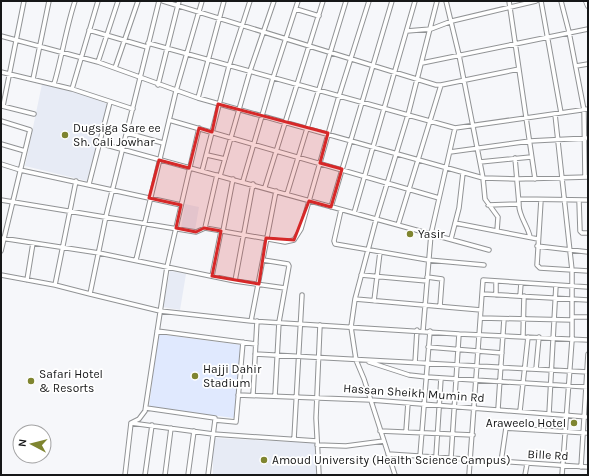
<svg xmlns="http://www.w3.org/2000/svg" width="589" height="476" viewBox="0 0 589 476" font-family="Karla,sans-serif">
<rect width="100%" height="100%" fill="#f6f7fa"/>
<path fill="#e7ebf5" d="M42,84l39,10 27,10 -21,77 -62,-15z
M185,204l14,3 -4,23 -14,-3z
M170,271l16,3 -6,36 -17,-3z
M215,438l101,5v32h-103v-30z"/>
<path fill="#e0e9fe" d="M158,334l83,11 -7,73 -85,-11z"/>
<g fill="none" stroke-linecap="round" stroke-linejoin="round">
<defs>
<path id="street" d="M163,1l273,84h5l78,-16
M446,1l13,54 24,123 2,21 13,18 -1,14
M509,1l26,178
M541,1l20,112
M561,1l8,31 15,78 1,67
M296,9l23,7
M89,30l58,17
M407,31l24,-2 21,-8 84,-20
M1,36l97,26 100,36 285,80 34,1 71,-2
M148,43l307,85 133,-19
M98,62l20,-61
M422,63l166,-34
M576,66l12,-2
M115,68l23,-67
M1,72l71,17 61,20
M33,79l16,-78
M54,84c8,-27 12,-56 21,-83
M158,85l21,-84
M72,89l26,-88
M198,98l26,-97
M2,106l32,8
M3,106l21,-105
M555,114l17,156 16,1
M169,120l270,78
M1,121l29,9 -29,121
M199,128l-32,139 -22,144 -6,8 -8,4 82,11 104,7
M127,133l36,10
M99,143l390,107
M1,144l24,7
M450,152l80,-11 58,-3
M207,155l18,4
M480,162l51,-5
M1,164l19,6 161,35
M202,171l27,-105 21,-65
M220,176l30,-105 24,-70
M243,181l30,-103 25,-77
M89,184l21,-82
M265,187l58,-186
M287,194l59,-193
M519,199l69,1
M1,200l195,32 9,-4 80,14 9,-2 7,-11 38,-133 30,-95
M541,200l-4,65 3,3 32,2v70l-10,135
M579,200l1,31 2,2h6
M519,204c-1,11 9,22 11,33
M488,205l31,-1 -4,-46
M331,207l61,-206
M341,210l-7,31 1,3 93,16 56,5
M354,213l61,-212
M455,223l83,16
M398,225l43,-140
M205,228l12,-53
M223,231l10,-52
M1,238l98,15 136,28 50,7
M451,239l8,-31 4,-35
M537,246l51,6
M136,260l40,-169 26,-90
M263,260l25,4 1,2 -10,56 -4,74
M1,275l54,10 35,9 16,-78 53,-215
M361,275l66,6
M212,276l9,-45
M427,277l15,2 -2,27
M27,280l6,-37
M235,281l18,-97
M55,285l21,-104
M90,294l70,17 91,10 208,13 129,6
M483,294l105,6
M496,295v-14
M520,296l1,-13
M355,299l126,11
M374,301l6,-49
M572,317h16
M481,318l91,2
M251,321l25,-130
M157,331l99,13
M423,331l8,-97 24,-106
M523,336l1,-40
M428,347l74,6
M255,354l333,18
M369,362l40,13 18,2 161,10
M415,363l2,-33
M536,369l3,-32
M238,395l133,5 217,17
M253,395l4,-74
M146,408l69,10v2
M498,409l6,-90
M520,411l8,-74
M549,414l7,-129
M380,431l93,4
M406,431l2,-28
M294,439l8,-144
M317,445l29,1 38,-5
M388,454l200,13
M420,456l10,-125
M436,456l5,-78
M451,458l8,-124
M501,462l5,-34 82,5
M581,467l7,-113
M125,475l6,-52
M145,475l7,-50
M165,475l6,-47
M188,475l6,-44
M208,475l7,-55 21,2 7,-80
M319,475l-3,-57 4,-93
M395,475l-31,-96 -8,-19 -5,-33 4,-28 21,-79 32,-105 29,-114
M469,475l14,-195 105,7
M525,475l2,-11"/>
<path id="secondary" d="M586,1l2,5"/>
</defs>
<use href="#street" stroke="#919395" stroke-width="5.5"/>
<use href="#secondary" stroke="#919395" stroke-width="6"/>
<use href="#street" stroke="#fff" stroke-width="3.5"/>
<use href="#secondary" stroke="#fff" stroke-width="4.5"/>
</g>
<path fill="#d62828" fill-opacity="0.2" stroke="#d62828" stroke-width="3" stroke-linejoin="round" d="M218,104l110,29 -8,30 22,6 -11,38 -22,-6 -15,39 -28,-2 -7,46 -47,-8 9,-45 -17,-3 -8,4 -20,-4 5,-23 -32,-7 10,-38 30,8 10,-40 13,4z"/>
<g fill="#7f8530" stroke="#fff" stroke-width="1.5">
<circle cx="65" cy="135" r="4"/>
<circle cx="410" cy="234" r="4"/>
<circle cx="195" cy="376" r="4"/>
<circle cx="31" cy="381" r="4"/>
<circle cx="574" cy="423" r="4"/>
<circle cx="264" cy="460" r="4"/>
</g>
<g text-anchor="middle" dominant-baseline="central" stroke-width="3.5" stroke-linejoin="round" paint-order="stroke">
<g font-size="12" fill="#161718" stroke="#fff" text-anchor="start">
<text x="73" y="128">Dugsiga Sare ee<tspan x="73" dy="14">Sh. Cali Jowhar</tspan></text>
<text x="418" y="234">Yasir</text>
<text x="203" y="369">Hajji Dahir<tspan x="203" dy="14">Stadium</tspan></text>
<text x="39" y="374">Safari Hotel<tspan x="39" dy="14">&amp; Resorts</tspan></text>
<text x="566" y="423" text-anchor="end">Araweelo Hotel</text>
<text x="272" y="460">Amoud University (Health Science Campus)</text>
</g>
<g font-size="12" fill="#161718" stroke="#fff">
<text transform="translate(414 393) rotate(4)">Hassan Sheikh Mumin Rd</text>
<text transform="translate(548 455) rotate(3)">Bille Rd</text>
</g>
</g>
<rect width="589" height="476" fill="none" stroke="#161718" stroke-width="4"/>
<g transform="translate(32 444) rotate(277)"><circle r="19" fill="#ffffff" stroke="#a2a2a3"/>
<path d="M0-3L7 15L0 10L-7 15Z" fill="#7f8530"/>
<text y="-6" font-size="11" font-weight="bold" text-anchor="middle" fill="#161718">N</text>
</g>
</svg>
